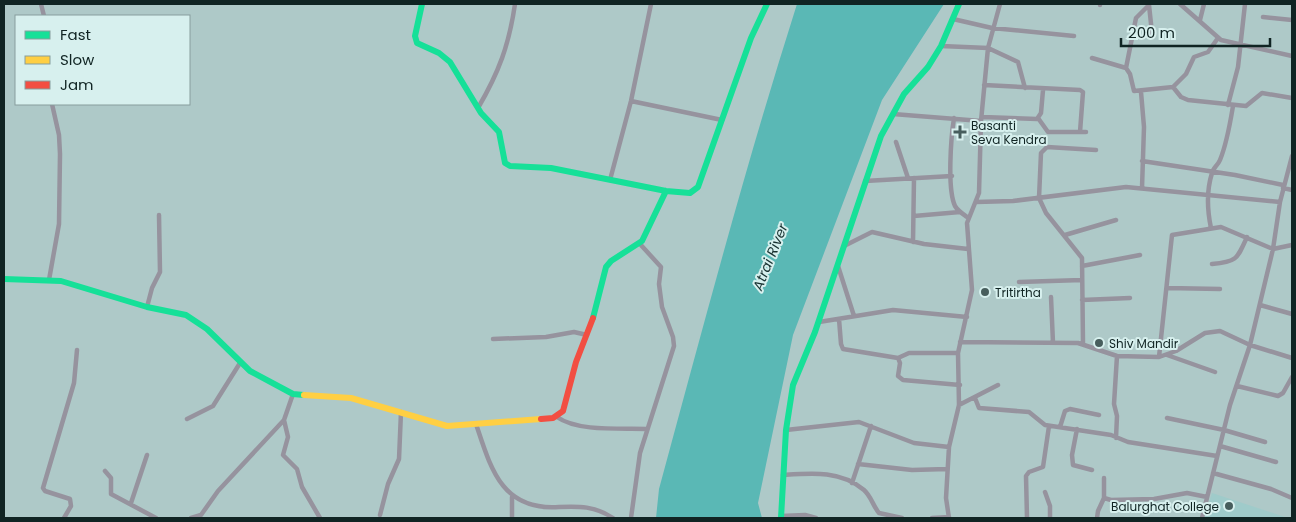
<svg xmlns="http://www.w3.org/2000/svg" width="1296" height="522" viewBox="0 0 1296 522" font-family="Poppins,sans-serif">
<rect width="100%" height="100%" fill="#aec9c8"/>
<path fill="#9fcbca" d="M1212,493l76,25h-84z"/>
<path fill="#5ab8b5" d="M797,4h147l-62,96 -89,235 -35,168 4,15h-106l3,-29c44,-162 87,-325 138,-485z"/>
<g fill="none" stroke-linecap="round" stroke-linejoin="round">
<path stroke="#96939e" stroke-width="4.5" d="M41,4l3,12
M1180,4l41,36 71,16
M1100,5v-1
M1149,5l3,28
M1263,17l29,3
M953,19l39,9 82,8
M1200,20l4,-16
M941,46l47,2 30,14 7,26
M1092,58l34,10 4,6 4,17 39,-4 13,-13 8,-17 14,-5 10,-14
M1126,68l10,-50 12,-12
M984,85l96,5 3,2 -3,40
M1173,87l8,10 7,3 58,6 16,-13 30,5
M1141,92l3,35 -2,61
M631,101l91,19
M1228,105l10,-38 7,-63
M478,108c21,-36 31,-63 37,-104
M893,114l88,7
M982,117l55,2 4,-6 2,-23
M954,118c-3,19 -7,71 1,88 3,5 8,8 12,11
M1038,118l10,14h38
M896,142l12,36
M1142,161l93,14 48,10
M610,180l21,-79 20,-97
M865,181l87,-5
M1283,188l9,2
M976,202l37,-1 113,-14 154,15
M914,216l46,-4
M1211,228c-4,-19 -5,-36 1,-55 1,-5 6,-8 8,-13 7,-17 10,-36 13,-54
M1065,235l51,-15
M913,242l1,-64
M844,246l28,-14 52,12 44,5
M1212,264c25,-2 25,-5 35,-27
M838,266l16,50
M1082,266l58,-11
M49,280l10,-56 1,-70 -1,-19 -7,-31
M1019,282l63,-2
M1167,288l53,1
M1051,297l2,46
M1082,300l48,-2
M1260,305l32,9
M147,307l5,-19 8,-16 -1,-57
M839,319l2,25 2,5 55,9 2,5 -2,13 5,4 57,5
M819,322l74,-12 74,7
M493,339l53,-2 28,-5 13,3
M960,342l118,1 39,13 42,1 17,-6 29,-18 15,-2 30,14 42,13
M1083,344l-1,-86 -36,-45 -7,-15 2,-45 6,-6 49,3
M1167,355l48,17
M1159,357l13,-122 49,-8 52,22 19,-4
M898,358l11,-5h49
M1237,386l41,10 5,-3 9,-16
M975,398l4,10 50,4 16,13 66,10 17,7 89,14
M959,405l39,-20
M557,417c21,15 65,11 90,12
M1167,418l57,12 41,12
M187,419l26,-13 27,-43
M284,420l4,17 -5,18 14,14 5,18 18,31
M476,424c15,45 26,87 83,83 20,-1 36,-1 54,11
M1060,427l5,-16 5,-2 29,6
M1077,429l-5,26 1,10 19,5
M786,430l73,-8 55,21 35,4
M1116,438l1,-22 -3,-12 3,-48
M1220,446l56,16
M858,464l54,6 35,-1
M105,471l6,7v16l45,24
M1213,473l58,16 21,9
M783,475c28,-2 58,-5 81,15 7,6 9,16 15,23l23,5
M1104,478v20l7,2 43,-1 33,-6 20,4
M852,483l19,-57
M1045,492l5,14v12
M131,503l16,-48
M380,515l8,-31 11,-25 2,-47
M781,516l24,-1 11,3
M64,518l7,-12 -1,-7 -25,-8 -2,-3 31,-105 3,-33
M191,518l10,-3 17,-24 66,-71 9,-26
M512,518v-21
M631,518l9,-65 34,-107 -1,-9 -11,-30 -3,-23 2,-17 -21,-23
M932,518l17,-1
M949,518l-3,-20 3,-51 10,-42 -1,-52 14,-63 -5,-67 12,-30 2,-72 7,-73 12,-44
M1027,518l-1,-42 3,-4 14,-5 6,-41
M1097,518l1,-7 6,-13
M1202,518l28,-113 20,-60 23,-96 7,-47 12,-46"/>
<path stroke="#16e098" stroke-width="6" d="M422,4l-7,32 2,7 22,10 11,9 31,51 18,19 6,31 5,3 41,2 115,23 24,2 8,-6 53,-149 16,-34
M4,279l57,2 86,26 39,8 21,14 43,42 43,23 11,1
M593,318l13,-51 5,-6 31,-20 24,-50
M781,518l5,-88 7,-45 22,-53 66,-196 23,-42 24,-27 13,-21 18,-42"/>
<path stroke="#ffcf43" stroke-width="6" d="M304,395l47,3 96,28 94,-7"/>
<path stroke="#f24e42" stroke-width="6" d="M541,419l12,-1 10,-7 13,-49 17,-44"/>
</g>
<g fill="#475e5d" stroke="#d7f0ee" stroke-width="2">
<path d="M957.5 124.5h5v5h5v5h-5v5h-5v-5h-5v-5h5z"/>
<circle cx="985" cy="292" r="5"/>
<circle cx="1099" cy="343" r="5"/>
<circle cx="1229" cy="506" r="5"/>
</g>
<g text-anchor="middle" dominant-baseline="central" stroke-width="4" stroke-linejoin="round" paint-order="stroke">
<g font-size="12" fill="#102423" stroke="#d7f0ee" text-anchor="start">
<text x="971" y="125">Basanti<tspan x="971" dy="14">Seva Kendra</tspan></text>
<text x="995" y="292">Tritirtha</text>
<text x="1109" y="343">Shiv Mandir</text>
<text x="1219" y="506" text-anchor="end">Balurghat College</text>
</g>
<g font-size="14" font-style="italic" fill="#183231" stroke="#d7f0ee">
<text transform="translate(770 257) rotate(-68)">Atrai River</text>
</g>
</g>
<rect width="1296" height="522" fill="none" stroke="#102423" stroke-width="10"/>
<rect x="15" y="15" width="175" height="90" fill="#d7f0ee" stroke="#879e9d"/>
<rect x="25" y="31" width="25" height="8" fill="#16e098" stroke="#879e9d"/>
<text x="60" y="40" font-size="15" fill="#102423">Fast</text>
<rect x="25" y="56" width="25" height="8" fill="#ffcf43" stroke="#879e9d"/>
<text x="60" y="65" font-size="15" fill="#102423">Slow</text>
<rect x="25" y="81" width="25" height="8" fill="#f24e42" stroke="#879e9d"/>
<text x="60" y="90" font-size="15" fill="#102423">Jam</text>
<path d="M1121 38v8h149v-8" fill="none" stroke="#102423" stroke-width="2.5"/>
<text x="1128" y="38" font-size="15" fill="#102423" stroke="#d7f0ee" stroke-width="4" paint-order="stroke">200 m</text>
</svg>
